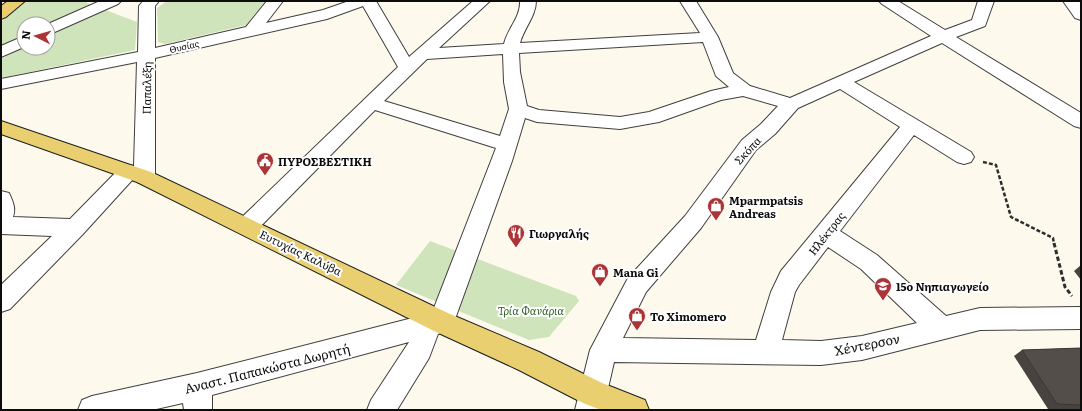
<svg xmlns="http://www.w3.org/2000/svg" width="1082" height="411" viewBox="0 0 1082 411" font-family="Literata,serif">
<rect width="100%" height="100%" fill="#fdfaed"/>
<path fill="#cfe4bb" d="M26,1h58l7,4 -43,19h-24v11l-23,11v-24z
M167,1h98l-19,24 -81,19 -7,-2 -1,-34z
M103,9l34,13 -2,28 -134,28v-19l23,-12 24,1v-12z
M430,241l146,55 3,5 -30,36 -20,3 -133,-55z"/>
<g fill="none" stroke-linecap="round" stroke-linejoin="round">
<defs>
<path id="minor" d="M100,1h21l-3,3 -70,31v-11z
M143,1h16l-4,5v42l91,-21 21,-26h16l-17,22 57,-13 26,-9h27l33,56 64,-56h17l-51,47 65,-4c3,-15 17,-27 16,-43h16c0,15 -12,27 -16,42l180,-10 -20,-32h16l22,36 15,36 17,13 40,12 141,-62 -49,-32 -3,-3h19l47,29 27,-10 6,-19h16l-9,25 -29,11 125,76v15l-7,-2 -132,-83 -88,39 117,70 3,5 -3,5 -7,2 -7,-2 -43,-27 -74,96 37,24 69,61 34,-8 101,-1v22l-101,1 -118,30 -41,5 -207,-3 -11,48h-28l15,-60 38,-72 57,-62 57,-76 19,-16 17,-18 -35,-10 -22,4 -62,22 -39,7 -83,-7 -12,-4 -13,43 -58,161 -4,8 -12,4 -9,24 -32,52h-30l4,-10 38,-58 -197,53v15h-28l-1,-7 -31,7h-74l4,-10 10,-4 105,-23 235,-60 64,-165 -121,-38 -120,122 -8,3 -8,-3 -3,-6 3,-6 159,-153 -35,-61 -36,13 -172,39v119l-4,5 -7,2 -7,-2 -3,-4 -51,56 -73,75 -9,3v-27l51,-49 -51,-2v-43l8,2c4,9 7,15 4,24l57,2 51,-52 7,-2 6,1 3,-104 -136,27v-10l137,-27 1,-46zM703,42l13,34 13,11 -18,4 -62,21 -29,5 -81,-7 -12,-4 -7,-34 -1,-19zM503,54l1,28 5,27 -9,27 -116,-35 43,-42zM840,89l60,38 -119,144 -10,21 -15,48 -133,-2 23,-46 55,-64 55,-78 19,-16 23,-26zM828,247l33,22 56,54 -55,13 -41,5 -39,-1 13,-48 4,-7z
M1063,1h16l2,3v16l-6,-2z
M24,36v11l-23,10v-11z"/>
<path id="major" d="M8,1h17l-19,16 -5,2v-13z
M1,121l150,51 299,142 89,38 63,31 43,17 4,10h-48l-18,-7 -64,-33 -87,-40 -295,-148 -136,-48z"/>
</defs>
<use href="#minor" stroke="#3f3f3f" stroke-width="2"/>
<use href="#major" stroke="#1d1d1d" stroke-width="2"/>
<path stroke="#2e2e2e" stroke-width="2.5" stroke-dasharray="4 2" stroke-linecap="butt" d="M983,162l13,3 15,52 42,21 1,6"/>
<path stroke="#2e2e2e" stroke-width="3" stroke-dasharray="4.5 2.5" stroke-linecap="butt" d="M1054,243l11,44 7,9"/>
<use href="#minor" fill="#fff" fill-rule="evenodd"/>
<use href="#major" fill="#eacf70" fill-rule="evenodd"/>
</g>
<path fill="#484340" d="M1081,265v15l-7,-9z
M1081,348v62l-33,-1 -34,-53 8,-6z"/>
<path fill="#544e4a" stroke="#3b3734" d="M1081,348v57l-24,-1 -35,-54z"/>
<defs>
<symbol id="civic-pin" viewBox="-11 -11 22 30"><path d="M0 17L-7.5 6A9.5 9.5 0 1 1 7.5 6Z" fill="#ad3337" stroke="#fff"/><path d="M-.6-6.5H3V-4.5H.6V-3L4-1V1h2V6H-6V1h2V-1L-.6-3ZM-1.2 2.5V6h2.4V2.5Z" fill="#fff"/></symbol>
<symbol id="shop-pin" viewBox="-11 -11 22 30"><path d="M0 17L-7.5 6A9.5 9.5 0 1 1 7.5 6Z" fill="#ad3337" stroke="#fff"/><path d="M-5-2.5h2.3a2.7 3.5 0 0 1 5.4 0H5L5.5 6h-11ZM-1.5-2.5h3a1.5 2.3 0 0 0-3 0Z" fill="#fff"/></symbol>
<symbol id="restaurant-pin" viewBox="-11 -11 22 30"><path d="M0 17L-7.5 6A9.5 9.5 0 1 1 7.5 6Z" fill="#ad3337" stroke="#fff"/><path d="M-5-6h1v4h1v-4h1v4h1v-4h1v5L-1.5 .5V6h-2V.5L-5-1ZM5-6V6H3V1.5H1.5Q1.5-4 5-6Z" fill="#fff"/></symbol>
<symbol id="school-pin" viewBox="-11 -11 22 30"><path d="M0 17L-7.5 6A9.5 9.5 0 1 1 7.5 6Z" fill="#ad3337" stroke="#fff"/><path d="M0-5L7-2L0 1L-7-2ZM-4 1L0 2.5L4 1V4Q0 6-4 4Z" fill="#fff"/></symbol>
</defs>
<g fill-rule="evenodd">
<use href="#civic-pin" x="255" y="151" width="20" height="27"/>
<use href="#shop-pin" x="706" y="196" width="20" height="27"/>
<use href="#restaurant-pin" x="506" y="223" width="20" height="27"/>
<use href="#shop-pin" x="590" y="262" width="20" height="27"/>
<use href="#school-pin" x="873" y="276" width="20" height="27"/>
<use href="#shop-pin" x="627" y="306" width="20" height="27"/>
</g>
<g text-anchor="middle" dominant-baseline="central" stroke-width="4" stroke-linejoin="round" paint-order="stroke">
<g font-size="9" fill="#0c0c0c" stroke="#fff">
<text transform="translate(184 46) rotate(-13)">Θυσίας</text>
</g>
<g font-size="11" fill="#0c0c0c" stroke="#fff">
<text transform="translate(146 88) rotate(-89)">Παπαλέξη</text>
<text transform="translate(747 150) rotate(-47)">Σκόπα</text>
<text transform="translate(826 233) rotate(-52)">Ηλέκτρας</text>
<text transform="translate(301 252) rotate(26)">Ευτυχίας Καλύβα</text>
</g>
<g font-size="11" font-weight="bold" fill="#0c0c0c" stroke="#fff" text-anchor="start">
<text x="278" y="161">ΠΥΡΟΣΒΕΣΤΙΚΗ</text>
<text x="729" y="200">Mparmpatsis<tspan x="729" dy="13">Andreas</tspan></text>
<text x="529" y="233">Γιωργαλής</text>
<text x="613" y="272">Mana Gi</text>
<text x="896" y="286">15ο Νηπιαγωγείο</text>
<text x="650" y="316">To Ximomero</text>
</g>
<g font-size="11" font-style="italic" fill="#2e5d24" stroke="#fff">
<text x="531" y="310">Τρία Φανάρια</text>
</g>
<g font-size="13" fill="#0c0c0c" stroke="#fff">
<text transform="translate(867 344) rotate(-11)">Χέντερσον</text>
<text transform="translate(267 368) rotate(-14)">Αναστ. Παπακώστα Δωρητή</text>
</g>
</g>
<rect width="1082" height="411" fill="none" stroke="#0c0c0c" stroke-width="4"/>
<g transform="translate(36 36) rotate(276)"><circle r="19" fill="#ffffff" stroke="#9e9e9e"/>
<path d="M0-3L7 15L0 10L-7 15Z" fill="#ad3337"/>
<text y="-6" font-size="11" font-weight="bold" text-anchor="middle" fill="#0c0c0c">N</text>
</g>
</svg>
